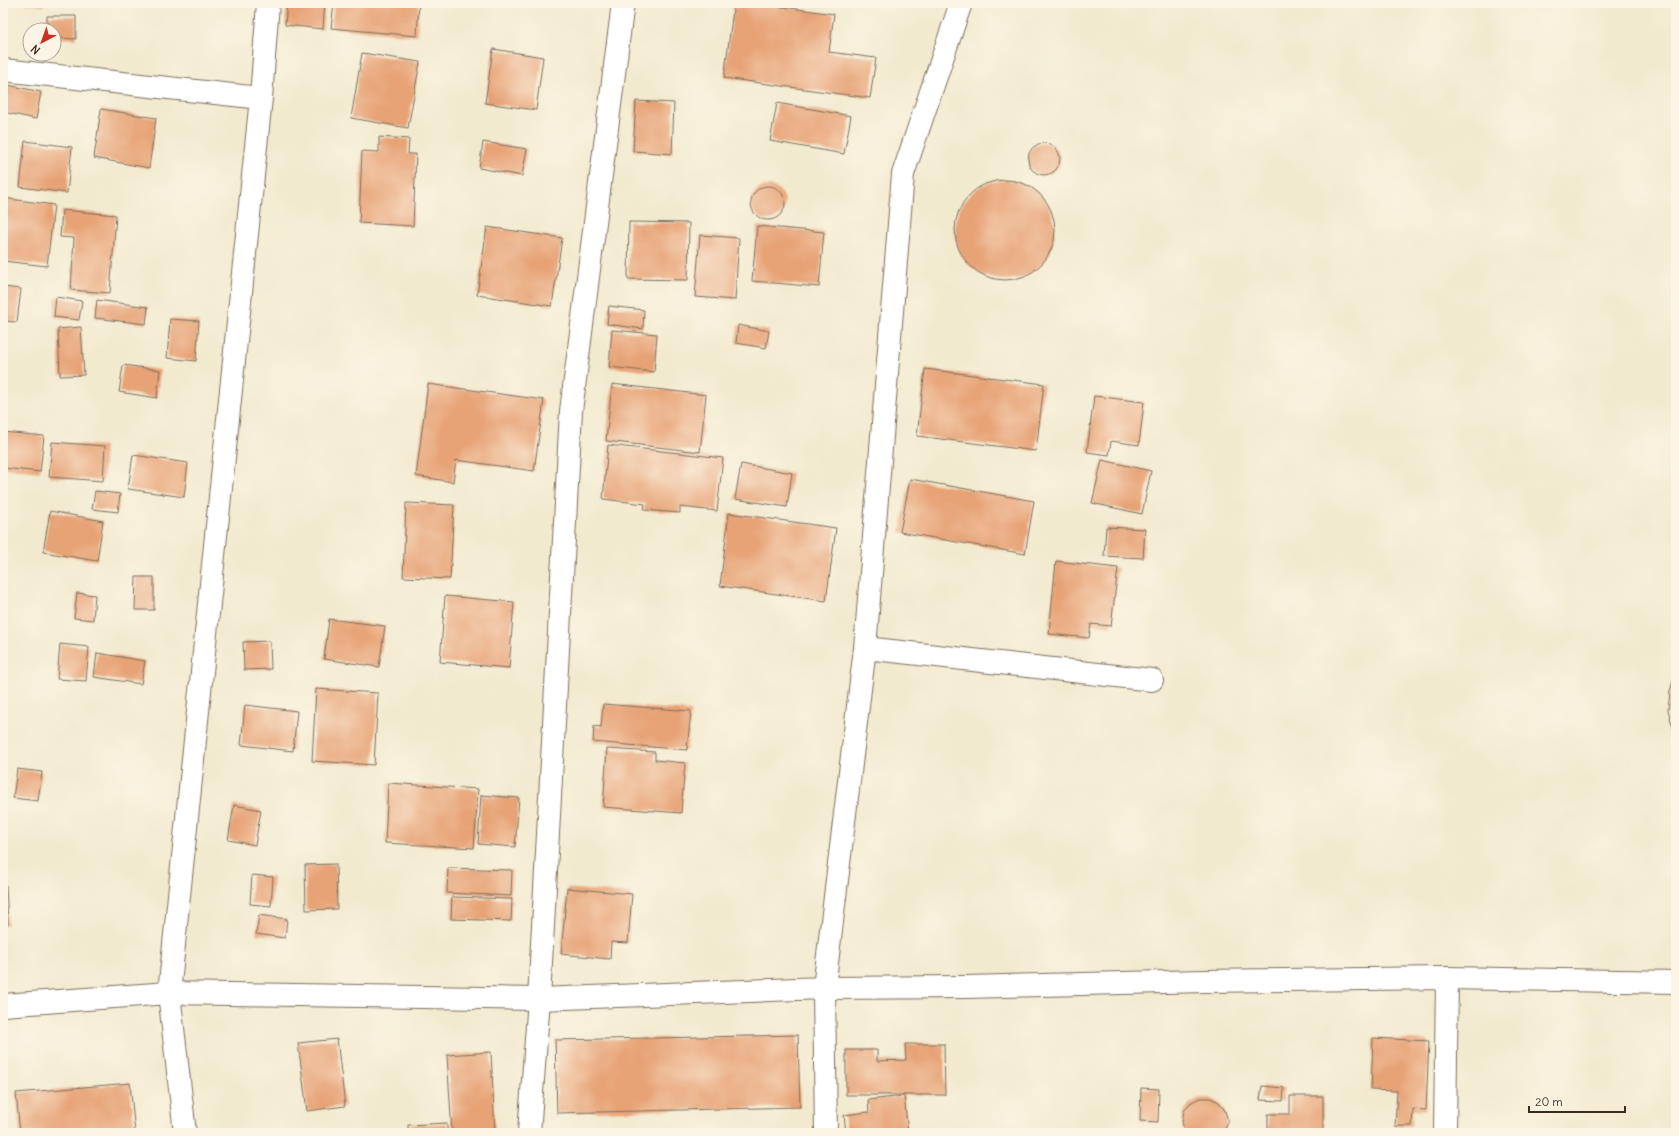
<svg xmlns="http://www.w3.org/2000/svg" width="1679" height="1136" viewBox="0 0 1679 1136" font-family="Delius,sans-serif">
<rect width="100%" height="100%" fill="#fcf5e5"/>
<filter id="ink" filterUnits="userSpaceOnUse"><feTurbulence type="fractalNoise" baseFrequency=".025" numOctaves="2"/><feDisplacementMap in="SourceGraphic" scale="8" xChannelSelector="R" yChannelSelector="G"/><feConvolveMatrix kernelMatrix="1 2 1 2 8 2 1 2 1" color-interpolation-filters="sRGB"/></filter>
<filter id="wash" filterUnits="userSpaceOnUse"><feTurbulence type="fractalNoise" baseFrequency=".012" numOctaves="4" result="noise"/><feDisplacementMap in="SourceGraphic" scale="16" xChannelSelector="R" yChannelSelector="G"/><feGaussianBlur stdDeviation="0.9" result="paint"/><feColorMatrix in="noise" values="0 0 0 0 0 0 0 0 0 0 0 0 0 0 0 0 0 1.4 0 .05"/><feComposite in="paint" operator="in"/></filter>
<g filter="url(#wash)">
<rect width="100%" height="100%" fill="#f2eacf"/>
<g id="blocks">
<path fill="#e7a274" d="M21,3h23v3z
M287,3h38l-2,26 -38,-4z
M334,3h85l-2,33 -86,-8z
M734,3h20l80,11 -5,38 47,6 -6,40 -146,-20z
M47,16h29v23l-22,-1v-8h-7z
M493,49l50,8 -7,53 -51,-7z
M362,53l58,9 -12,66 -57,-10z
M3,84l38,8 -5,27 -33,-7z
M636,101l38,2 -2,51 -39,-3z
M777,103l74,13 -7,38 -74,-13z
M101,109l55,9 -7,50 -55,-10z
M379,137l30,2 -1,15h8l-3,72 -54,-3 3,-72 17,1z
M25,141l47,6 -5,46 -47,-6z
M483,142l44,7 -5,27 -43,-8z
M1028 159a16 16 0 1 1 32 0a16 16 0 1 1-32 0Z
M955 230a50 50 0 1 1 100 0a50 50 0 1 1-100 0Z
M751 203a17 17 0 1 1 34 0a17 17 0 1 1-34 0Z
M3,198l51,7 -7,61 -44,-5z
M62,210l54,5 -6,78 -39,-3 3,-52 -14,-1z
M629,222l60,1 -1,57 -60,-1z
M757,226l67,6 -5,55 -67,-6z
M487,227l75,11 -10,68 -75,-11z
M700,235l39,3 -4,62 -40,-3z
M3,287l18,2 -4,33 -14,-1z
M56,297l26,4 -3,19 -25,-3z
M97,300l51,7 -2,17 -51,-6z
M609,306l35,4 -1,19 -36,-5z
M170,319l29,2 -3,40 -29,-3z
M738,325l31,6 -3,17 -30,-5z
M81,327l3,48 -24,1 -2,-47z
M612,330l45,4 -3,38 -45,-5z
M123,365l37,5 -3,28 -38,-6z
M925,369l119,15 -8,67 -119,-15z
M428,384l116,16 -10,71 -78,-11 -3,22 -37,-6z
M612,384l94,11 -6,57 -94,-11z
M1094,396l50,6 -5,43 -28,-4 -2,14 -22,-3z
M3,432l41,4 -4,36 -37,-4z
M52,442l53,4 -2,35 -54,-4z
M608,445l115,13 -6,53 -37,-4v6l-36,-3 1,-6 -42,-5z
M133,455l55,8 -4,34 -56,-8z
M1102,460l49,11 -9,43 -50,-11z
M741,464l51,9 -5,34 -52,-8z
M910,479l124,22 -9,53 -125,-22z
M95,491l25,3 -2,18 -26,-3z
M406,503l48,2 -4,74 -47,-2z
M50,511l53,10 -6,40 -54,-9z
M729,513l107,15 -10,73 -106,-15z
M1106,527l39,2 -2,29 -39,-2z
M1056,561l62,7 -7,58 -20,-2 -2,14 -40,-4z
M136,577h18v33h-19z
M77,593l18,2 -2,25 -19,-2z
M445,596l69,6 -5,66 -69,-6z
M329,619l56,7 -6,41 -55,-8z
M270,641l1,28 -27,1 -1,-28z
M60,644l29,3 -3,34 -29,-2z
M97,653l48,8 -4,23 -47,-7z
M1676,671v64l-3,-7 -5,-18 2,-19z
M316,689l62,4 -4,72 -62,-4z
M603,704l88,7 -4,39 -94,-8 1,-16 7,1z
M245,705l52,6 -4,40 -52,-6z
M607,749l48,3v8l30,3 -4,50 -78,-6z
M17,769l25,3 -4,29 -25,-3z
M388,783l90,6 -4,59 -89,-5z
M481,795l38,3 -4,49 -37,-3z
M234,805l27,5 -6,35 -27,-5z
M336,864l1,45 -31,1 -1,-45z
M448,868l64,2 -1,26 -64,-3z
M252,875l21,2 -2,29 -21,-2z
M3,885h3l2,40h-5z
M567,888l65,6 -4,49 -17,-1 -1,17 -49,-5z
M452,897l60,2 -1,22 -60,-2z
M259,915l28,4 -2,19 -29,-4z
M798,1035l2,72 -243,6 -2,-73z
M1373,1038l56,3 -3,69 -13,-1 -1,17h-17l2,-35 -26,-1z
M337,1039l8,67 -38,5 -9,-68z
M905,1044h39l1,51h-99v-45h31v11l29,-1z
M491,1052l4,81h-43l-5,-78z
M130,1083l5,50h-115l-4,-40z
M1262,1086l22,2 -1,13 -23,-1z
M1141,1088l18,1 -1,33 -18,-1z
M904,1096l4,37h-62l-2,-18 25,-3 -1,-12z
M1290,1096h33v37h-55v-19h22z
M1200,1098h10l9,4 6,9 3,10 -4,12h-38l-2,-2 -2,-10 2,-10 6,-8z
M447,1123v10h-39v-8z"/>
</g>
</g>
<g filter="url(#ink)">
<use href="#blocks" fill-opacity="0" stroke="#7b6d5c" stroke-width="1"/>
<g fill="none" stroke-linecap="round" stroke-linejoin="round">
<defs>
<path id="minor" d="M3,70l258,28
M865,648l287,32
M185,1133l-16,-140 92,-895 7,-95
M529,1133l10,-134 32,-588 52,-408
M826,1133l-2,-145 41,-340 38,-474 58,-171
M1445,1133l2,-155"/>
<path id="primary" d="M3,1005l166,-12 370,6 285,-11 142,-1 239,-6 242,-3 229,4"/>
</defs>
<use href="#minor" stroke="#7b6d5c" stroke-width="24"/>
<use href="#primary" stroke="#7b6d5c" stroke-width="24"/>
<use href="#minor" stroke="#fff" stroke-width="22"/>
<use href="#primary" stroke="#fff" stroke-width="22"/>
</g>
</g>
<rect width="1679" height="1136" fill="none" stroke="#fcf5e5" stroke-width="16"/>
<g transform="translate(42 42) rotate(221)"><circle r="19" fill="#fcf5e5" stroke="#afa495"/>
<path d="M0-3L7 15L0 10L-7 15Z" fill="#c8321e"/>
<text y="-6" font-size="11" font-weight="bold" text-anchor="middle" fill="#3b2a1e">N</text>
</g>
<path d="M1529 1106v6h96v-6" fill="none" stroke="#3b2a1e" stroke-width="2"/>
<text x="1535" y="1106" font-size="12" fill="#3b2a1e" stroke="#fcf5e5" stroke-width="3" paint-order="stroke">20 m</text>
</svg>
